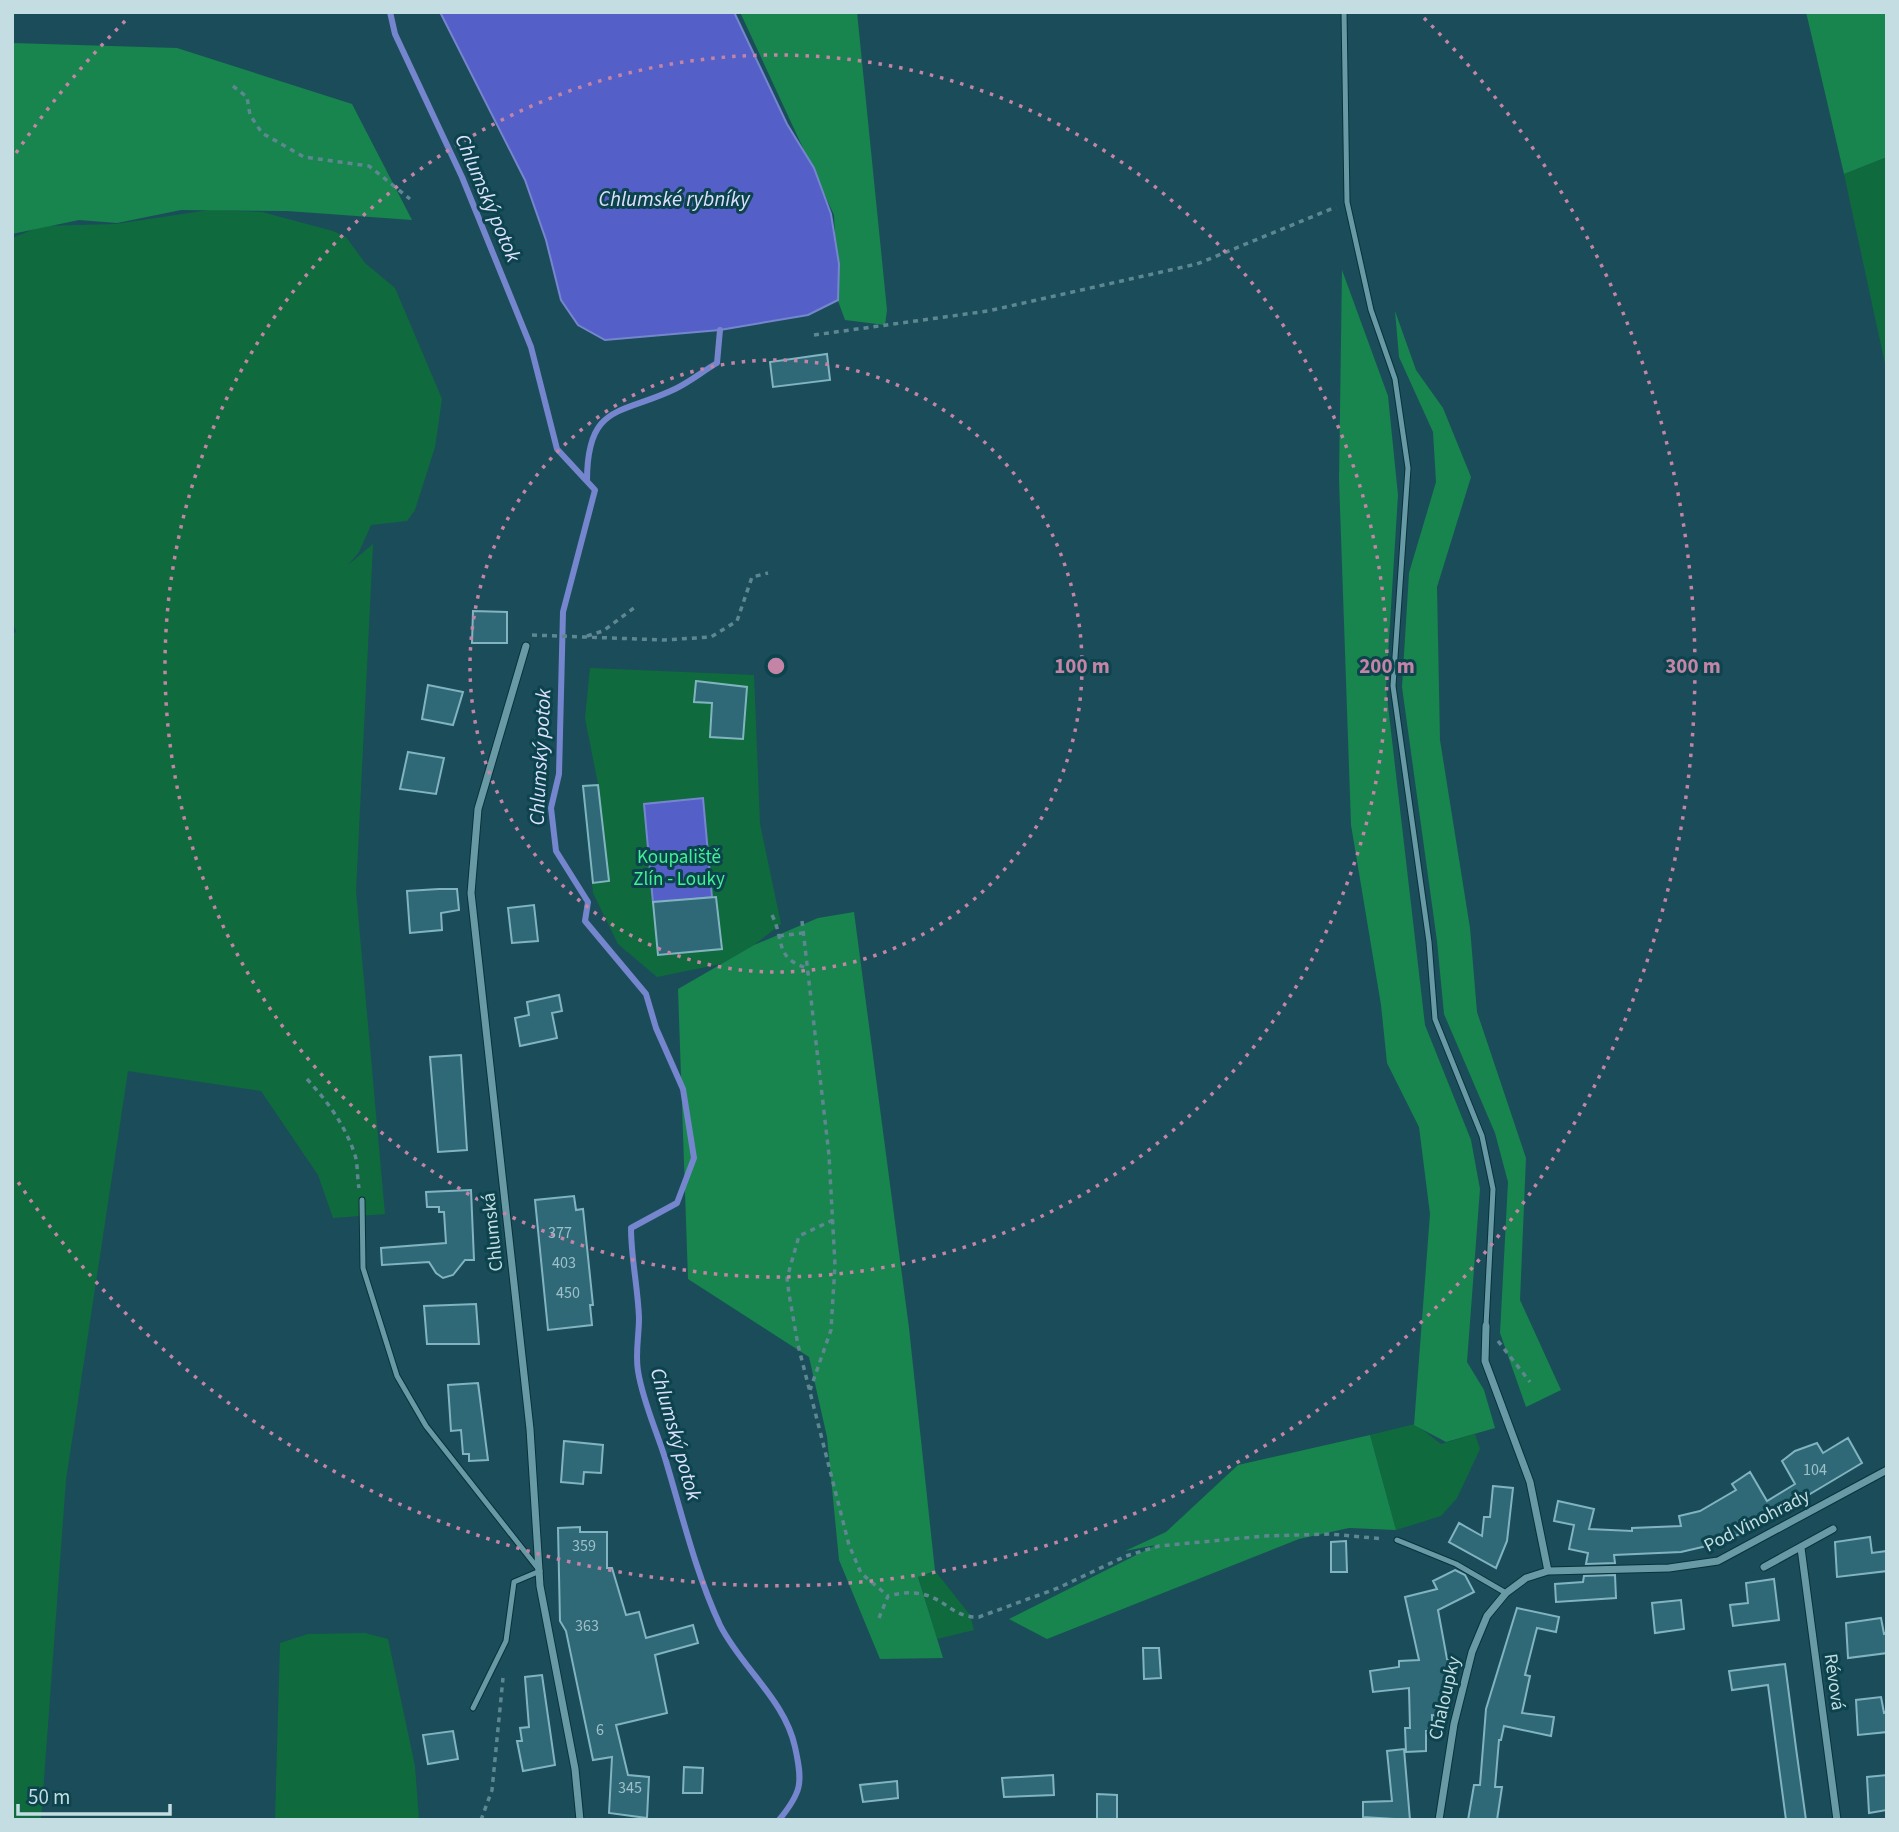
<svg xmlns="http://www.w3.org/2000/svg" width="1899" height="1832" viewBox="0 0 1899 1832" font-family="'Source Sans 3',sans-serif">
<rect width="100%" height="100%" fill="#1a4d59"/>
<path fill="#0f6b3d" d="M1887,157v216l-43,-199z
M209,210l53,2 71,19 13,6 19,26 30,25 47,111 -7,48 -20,63 -8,11 -36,4 -12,27 -11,13 25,-21 -17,347 29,323 -52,4 -15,-43 -57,-84 -133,-20 -62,409 -25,340h-29v-1186l4,-2 -4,-13v-381l30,-12 74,-2z
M590,668l164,7 6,149 21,100 -27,21 -33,19 -64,13 -39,-33 -25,-51 -11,-108 16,-1 -13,-66z
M1415,1424l26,20 34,-10 5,15 -23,49 -16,18 -45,14 -26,-95z
M936,1572l34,43 4,15 -37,9 -19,-63z
M365,1633l23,6 27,127 4,54h-144l5,-177 28,-9z"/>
<path fill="#17854d" d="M740,12h117l30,298 -2,15 -40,-5 -7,-19 -4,-86z
M1806,12h81v145l-43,17z
M12,43l165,5 175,56 60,116 -125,-9 -106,-1 -64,13 -38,-3 -67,14z
M1342,270l46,126 10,99 -12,193 39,337 46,115 9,49 -13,173 17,28 11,38 -49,14 -32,-17 16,-211 -11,-87 -32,-64 -6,-58 -30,-180 -12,-346z
M1395,311l21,59 27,38 28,69 -34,110 3,153 30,188 7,84 49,146 -6,142 41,90 -35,17 -26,-74 8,-151 -13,-49 -51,-119 -7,-73 -35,-254 7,-114 27,-91 -3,-50 -34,-75z
M854,912l55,416 26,243 -17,6 25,81 -63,1 -41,-99 -12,-123 -18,-80 -121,-78 -10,-290 76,-44 64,-27z
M1370,1435l26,95 -47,-2 -50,11 -252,100 -38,-20 147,-74 -31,6 41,-19 72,-67z"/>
<path fill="#5460c7" stroke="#7586cf" stroke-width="2" d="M440,12h294l53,112 27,44 17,46 8,50 -1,36 -30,15 -88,15 -115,10 -27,-15 -17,-25 -15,-60 -21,-60z
M703,798l9,99 -59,6 -9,-99z"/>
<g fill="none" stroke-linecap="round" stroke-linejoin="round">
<path stroke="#7586cf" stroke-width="6" d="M390,12l5,22 67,143 69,170 26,102 38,41 -32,122 -4,162 -8,34 5,43 32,51 -3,19 61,73 10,34 27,61 11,69 -17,45 -46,25c0,30 7,60 8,90 0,18 -4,36 -1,53 5,31 18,58 27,87 17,56 30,113 55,167 21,42 65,75 75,122 8,36 7,45 -16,73
M587,481c0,-78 34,-66 88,-92 15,-7 28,-18 42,-26l3,-33"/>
</g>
<path fill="#2f6977" stroke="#81b4c0" stroke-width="2" d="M827,354l3,26 -57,7 -3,-25z
M473,611l34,1v31h-35z
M696,681l51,6 -4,52 -33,-2 2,-34 -18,-1z
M428,685l35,7 -10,33 -31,-6z
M408,752l36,6 -8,36 -36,-5z
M598,785l11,96 -16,2 -10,-97z
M439,889h18l2,21 -18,3 1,17 -32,3 -3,-42z
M716,897l6,52 -64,6 -5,-53z
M534,905l4,36 -26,2 -4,-35z
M559,995l3,16 -10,2 5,25 -37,8 -5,-28 14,-3 -2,-13z
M461,1055l6,95 -29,2 -8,-95z
M471,1190l3,70h-9l-12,15 -10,3 -7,-5 -7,-11 -47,3 -1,-17 65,-5 -2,-31h-5v-5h-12l-1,-15z
M574,1196l2,14 7,-1 10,96h-3l2,20 -44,5 -13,-130z
M476,1304l3,40h-52l-3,-38z
M478,1383l10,77 -19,1v-7h-6l-2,-24 -10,1 -3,-46z
M1848,1438l14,25 -114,68 -37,14 -30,7 -67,3 1,8 -29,1 2,-11 -19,-4 5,-24 -20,-4 4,-20 36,8 -5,20 43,2v-3l49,-2 -2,-10 21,-5 36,-21 -4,-6 18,-12 17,29 28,-17 -13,-23 13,-10 22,-8 6,10z
M564,1441l39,4 -2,28 -17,-1 -1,12 -22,-2z
M1493,1486l20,2 -6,53 -11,27 -47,-26 10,-19 23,13 2,-19h6z
M580,1527v5h27v36h5l14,47 13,-3 7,26 47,-13 5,18 -43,12 12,58 -51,12 12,50 21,2 -2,41 -38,-5 3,-56 -19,3 -27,-129 -6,-10 -2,-93z
M1870,1537l2,16 15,-2v20l-50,6 -2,-35z
M1346,1541l1,31h-16v-30z
M1455,1570l10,5 9,17 -36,18 9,49h7l-11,57 -11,-1v16h-6v20l-20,1 -1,-24h5l-1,-40 -36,4 -3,-21 29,-4v-6l20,-1 -14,-63 32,-8 -4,-8z
M1615,1575l1,23 -60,4 -1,-18 28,-2 1,-6z
M1774,1579l5,41 -46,6 -3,-21 18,-2 -2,-20z
M1681,1600l3,29 -29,4 -3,-30z
M1517,1608l42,9 -3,15 -19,-4 -12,47 5,1 -8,37 32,4 -3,19 -47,-10 -3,14h-2l-4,47h7l-5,33h-29l6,-35h6l6,-76z
M1881,1618l3,16 3,-1v20l-39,5 -2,-35z
M1143,1648h16l2,30 -17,1z
M1785,1664l11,84 10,72h-20l-18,-135 -36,5 -3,-19z
M542,1675l13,90 -32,6 -6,-30h5l-2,-13 9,-1 -4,-50z
M1881,1697l3,16 3,-1v20l-29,3 -2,-35z
M453,1731l5,28 -30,5 -5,-29z
M1404,1749l6,71 -47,-3v-15l29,-1 -5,-50z
M684,1767l19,1 -1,25h-19z
M1053,1775l1,20 -50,2 -2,-19z
M1887,1775v35l-18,3 -2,-36z
M897,1781l1,17 -35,4 -3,-17z
M1097,1794l20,1v25h-20z"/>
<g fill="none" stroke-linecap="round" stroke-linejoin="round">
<defs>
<path id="lane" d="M1344,12l3,190 24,108 24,69 13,89 -15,218 36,256 6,77 47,117 11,53 -7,137
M362,1200l1,68 34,108 29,50 114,145 -26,11 -8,59 -33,67
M1397,1540l59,24 50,29"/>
<path id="street" d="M526,646l-48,163 -7,84 59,536 10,157 35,183 5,51
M1486,1326l-1,35 45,121 18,89
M1801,1548l36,272
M1764,1567l69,-38
M1439,1820l15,-96 18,-72 15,-36 19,-23 20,-15 22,-7 121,-3 49,-7 169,-91"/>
</defs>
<use href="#lane" stroke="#0a323a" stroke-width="7"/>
<use href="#street" stroke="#0a323a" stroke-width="9"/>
<path stroke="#5e8791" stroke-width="3.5" stroke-dasharray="5 5" stroke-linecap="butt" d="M233,86l14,11 3,18 12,18 42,24 65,9 41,33
M814,335l174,-24 209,-47 139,-57
M532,635l132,5 47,-3 26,-16 15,-44 16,-4
M587,636l16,-5 31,-23
M772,915c13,26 2,43 35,53
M802,921l27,234 6,110 -4,65 -21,60
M779,936l24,-3
M307,1079c21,23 38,46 48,76 3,10 2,22 4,33
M833,1220l-34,16 -12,42 2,16 9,51 51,200 12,28 27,23
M1498,1341l32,41
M879,1618l9,-22c54,-14 57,23 91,21l79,-29 68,-32 33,-10 105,-10 66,-2 54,5
M481,1820l11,-30 11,-112"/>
<use href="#lane" stroke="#689aa6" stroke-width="5"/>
<use href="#street" stroke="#689aa6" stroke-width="7"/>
</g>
<g fill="none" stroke="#c384a6" stroke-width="3.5" stroke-dasharray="3.5 7">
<circle cx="776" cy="666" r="306"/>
<circle cx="776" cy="666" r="611"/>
<path d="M16 153A917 917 0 0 1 128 18M1424 18A917 917 0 1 1 16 1179"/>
</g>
<g text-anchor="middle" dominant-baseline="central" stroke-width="6" stroke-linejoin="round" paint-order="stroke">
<g font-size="16" fill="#9ec0c8">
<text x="560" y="1233">377</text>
<text x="564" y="1263">403</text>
<text x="568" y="1293">450</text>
<text x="1815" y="1470">104</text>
<text x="584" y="1546">359</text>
<text x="587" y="1626">363</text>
<text x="600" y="1730">6</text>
<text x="630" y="1788">345</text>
</g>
<g font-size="19" fill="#43f094" stroke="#0c434d">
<text x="679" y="857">Koupaliště<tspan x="679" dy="22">Zlín - Louky</tspan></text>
</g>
<g font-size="19" fill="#c3dde3" stroke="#0c434d">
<text transform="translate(493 1232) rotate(-96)">Chlumská</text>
<text transform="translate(1757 1521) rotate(-27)">Pod Vinohrady</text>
<text transform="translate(1834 1682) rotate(82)">Révová</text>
<text transform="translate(1445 1698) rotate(-77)">Chaloupky</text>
</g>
<g font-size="21" font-style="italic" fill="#dbe1fd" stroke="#0c434d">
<text transform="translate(488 198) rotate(67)">Chlumský potok</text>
<text x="674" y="199">Chlumské rybníky</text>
<text transform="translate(540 757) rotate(-87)">Chlumský potok</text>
<text transform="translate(676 1434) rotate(74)">Chlumský potok</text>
</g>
</g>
<circle cx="776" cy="666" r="10" fill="#c384a6" stroke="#0c434d" stroke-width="3.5"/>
<g font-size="21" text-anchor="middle" font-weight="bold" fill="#c384a6" stroke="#0c434d" stroke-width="6" stroke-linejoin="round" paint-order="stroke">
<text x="1082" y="673">100 m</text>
<text x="1387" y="673">200 m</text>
<text x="1693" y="673">300 m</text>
</g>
<rect width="1899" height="1832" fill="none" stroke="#c3dde3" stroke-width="28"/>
<path d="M18 1804v10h152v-10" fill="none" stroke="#c3dde3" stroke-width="3.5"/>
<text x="28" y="1804" font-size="21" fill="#c3dde3" stroke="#0c434d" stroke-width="5" paint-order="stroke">50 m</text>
</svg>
